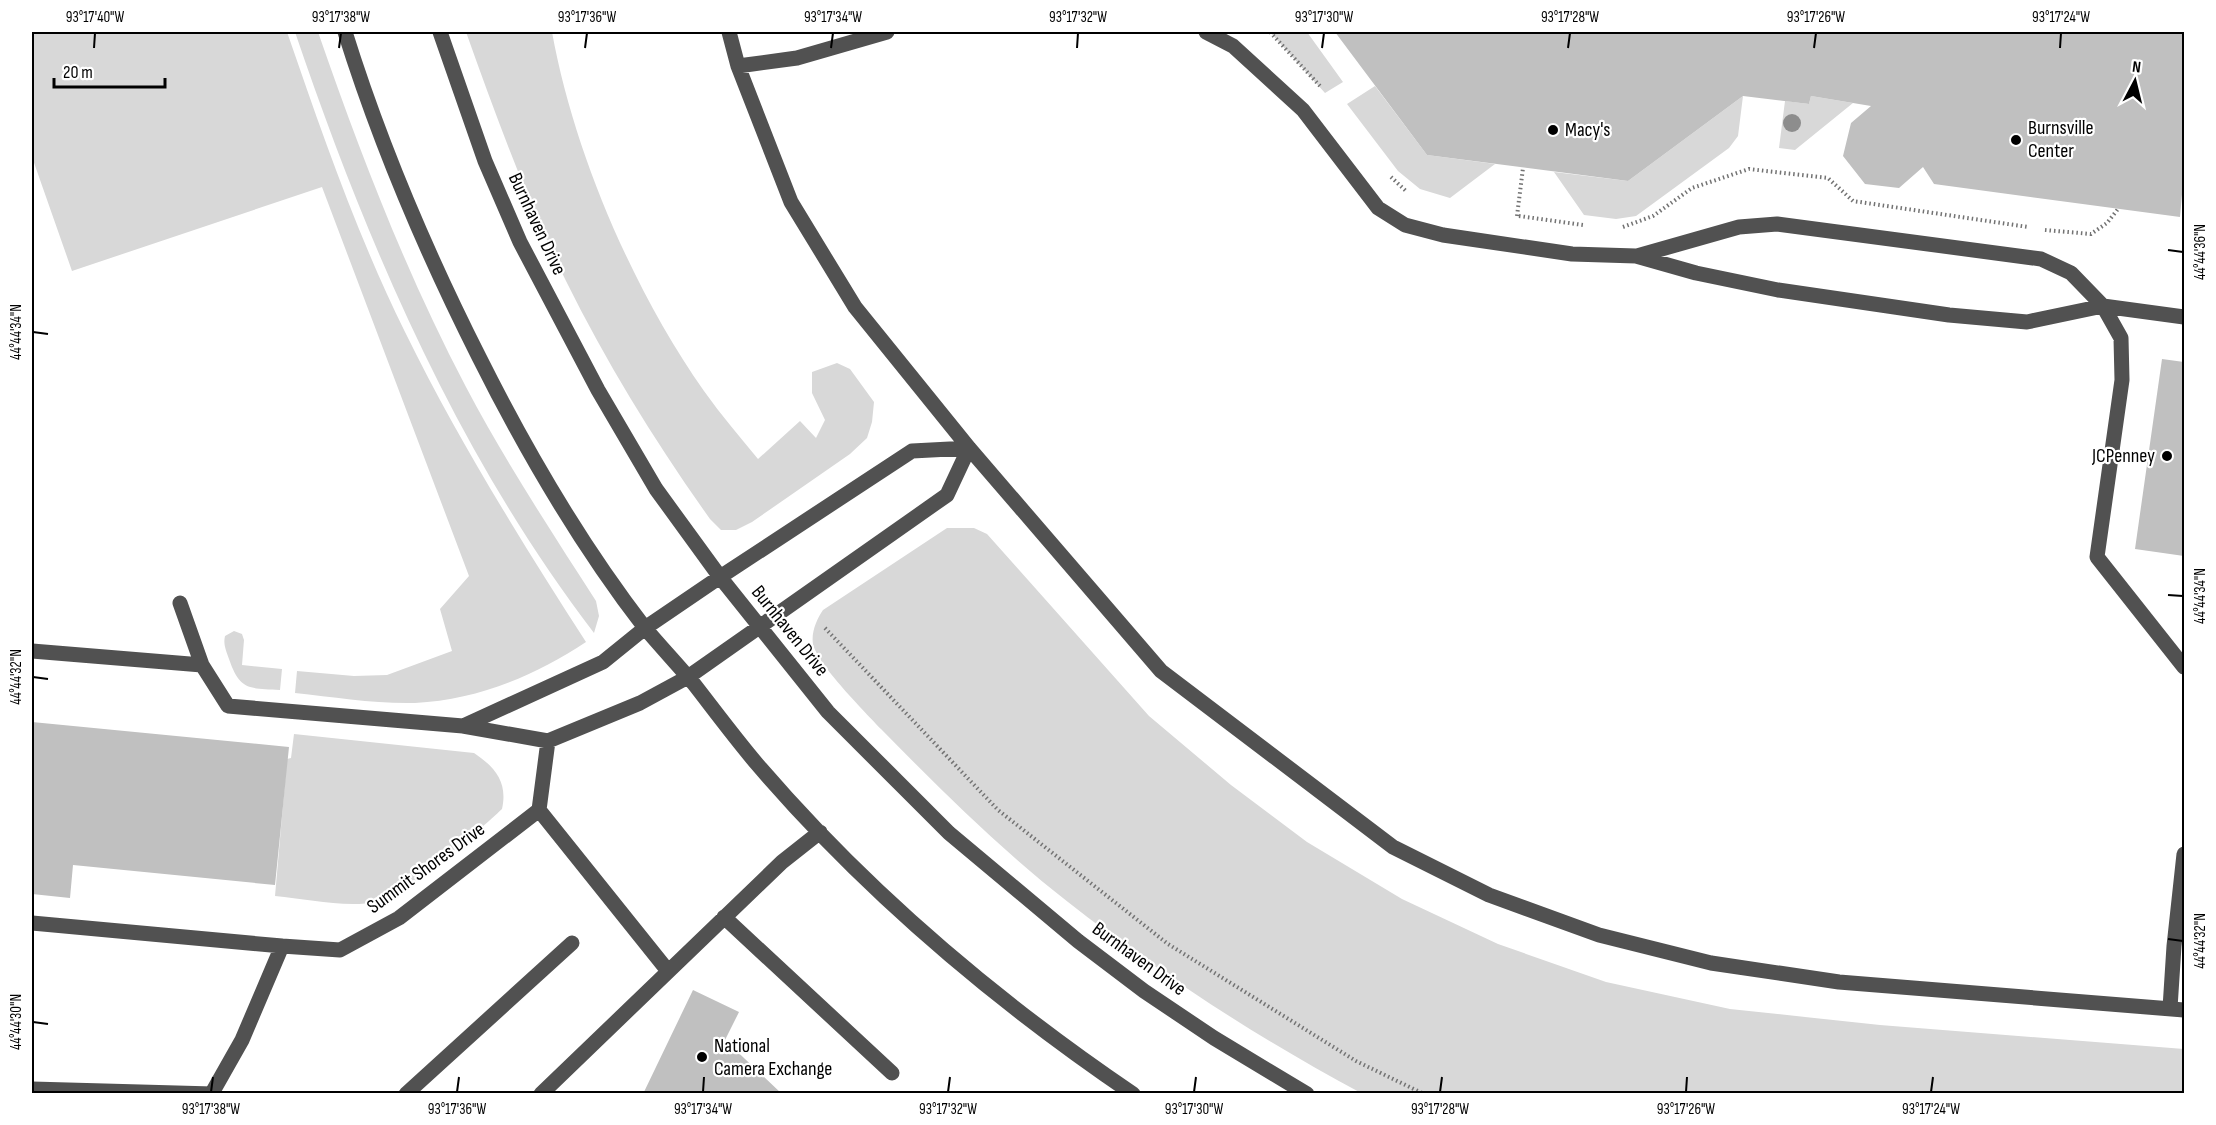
<svg xmlns="http://www.w3.org/2000/svg" width="2216" height="1125" viewBox="0 0 2216 1125" font-family="'Sofia Sans Condensed',sans-serif">
<rect width="100%" height="100%" fill="#fff"/>
<path fill="#d8d8d8" d="M32,32h255c35,101 70,203 118,300 53,108 116,209 181,310 -51,34 -109,58 -171,61 -40,1 -81,-6 -120,-10l2,-22 57,5 33,-1 65,-24 -12,-42 29,-33 -147,-389 -250,84 -40,-114z
M295,32h23c42,121 88,241 148,355 39,74 85,144 130,214l3,15 -5,17c-137,-179 -227,-389 -299,-601z
M466,32h86c22,121 81,258 152,359 17,24 36,46 54,68l42,-38 16,17 9,-18 -13,-27v-21l25,-9 13,6 24,33 -2,20 -5,16 -17,16 -98,68 -16,8h-15l-11,-11c-54,-76 -103,-155 -144,-238 -38,-77 -71,-168 -100,-249z
M1270,32h37l36,50 -18,11z
M1375,86l52,69 68,9 -45,34 -30,-9 -22,-18 -51,-67z
M1743,96l-5,40 -9,12 -93,68 -20,3 -32,-4 -30,-43 74,9z
M1811,96l42,7 -58,47 -16,-2 6,-47 24,3z
M947,528h27l13,6 162,182 82,69 76,57 95,57 96,45 108,38 124,27 150,16 304,24v44h-823c-103,-55 -201,-119 -293,-191 -67,-52 -128,-113 -187,-173 -15,-16 -64,-65 -68,-85 -2,-12 4,-25 10,-34z
M234,631l8,3 2,6 -2,25 40,4 -2,21c-31,-2 -40,1 -51,-31 -3,-9 -6,-15 -4,-23z
M294,734l180,19c21,14 34,29 28,56 -22,21 -98,87 -125,93 -32,6 -70,-3 -102,-6l12,-137 4,-1z"/>
<path fill="#c0c0c0" d="M1335,32h849v140l-4,45 -246,-33 -11,-17 -24,21 -34,-4 -22,-28 8,-33 20,-17 -60,-10 -2,8 -66,-8 -115,85 -201,-26z
M2162,359l22,3v194l-49,-7z
M32,722l257,25 -14,138 -202,-20 -3,33 -38,-4z
M693,990l46,22 -14,28 57,54h-139z"/>
<g fill="none" stroke-linecap="round" stroke-linejoin="round">
<path stroke="#737373" stroke-width="4" stroke-dasharray="1.5 3" stroke-linecap="butt" d="M1270,32l50,54
M1391,177l16,15
M1517,216l6,-48
M1519,216l64,9
M1623,227l30,-11 39,-28 57,-19 79,9 25,23 175,26
M2045,230l46,4 16,-11 11,-14
M825,628l173,182 170,134 188,117 68,33"/>
<path stroke="#515151" stroke-width="15" d="M345,32c35,112 81,220 134,325 47,94 101,187 166,271 16,19 33,37 49,56 21,27 41,54 63,80 108,126 239,237 376,330
M440,32l45,129 35,81 78,148 58,99 64,88 108,135 121,121 129,108 66,50 70,47 93,56
M729,32l9,34 53,136 64,105 114,141 192,223 232,176 96,48 110,40 112,28 128,19 345,28
M1206,32l27,14 70,64 75,98 27,17 38,10 129,19 64,2 60,17 82,17 171,25 78,7 76,-16 81,11
M738,66l59,-8 90,-26
M1637,256l102,-29 38,-3 264,35 30,14 32,33 18,32 1,42 -25,177 87,110
M180,603l22,62
M32,651l170,14 26,41 235,20 85,15 92,-38 48,-26 259,-182 22,-47 -57,3 -192,126 -75,51 -42,34 -140,64
M539,810l129,161
M724,917l168,156
M32,923l250,23
M2170,1008l4,-62 10,-92
M32,1089l181,5
M212,1093l30,-53 40,-94 58,4 59,-32 140,-108 9,-69
M406,1094l166,-151
M541,1094l241,-232 38,-30"/>
</g>
<circle fill="#8d8d8d" cx="1792" cy="123" r="9"/>
<path fill="none" stroke="#000" stroke-width="2" d="M94,48l1,-15M339,48l2,-15M585,48l2,-15M831,48l2,-15M1077,48l1,-15M1322,48l2,-15M1568,48l2,-15M1814,48l2,-15M2060,48l1,-15M2168,250l15,2M33,332l15,2M2168,595l15,1M33,677l15,2M2168,939l15,2M33,1022l15,2M211,1092l2,-15M457,1092l2,-15M703,1092l1,-15M948,1092l2,-15M1194,1092l2,-15M1440,1092l2,-15M1686,1092l1,-15M1931,1092l2,-15"/>
<g fill="#000" stroke="#fff" stroke-width="2">
<circle cx="1553" cy="130" r="6"/>
<circle cx="2016" cy="140" r="6"/>
<circle cx="2167" cy="456" r="6"/>
<circle cx="702" cy="1057" r="6"/>
</g>
<g text-anchor="middle" dominant-baseline="central" stroke-width="4.5" stroke-linejoin="round" paint-order="stroke">
<g font-size="20" fill="#000" stroke="#fff" text-anchor="start">
<text x="2028" y="128">Burnsville<tspan x="2028" dy="23">Center</tspan></text>
<text x="1565" y="130">Macy's</text>
<text x="2155" y="456" text-anchor="end">JCPenney</text>
<text x="714" y="1046">National<tspan x="714" dy="23">Camera Exchange</tspan></text>
</g>
<g font-size="20" fill="#000" stroke="#fff">
<text transform="translate(537 224) rotate(65)">Burnhaven Drive</text>
<text transform="translate(790 631) rotate(51)">Burnhaven Drive</text>
<text transform="translate(426 868) rotate(-36)">Summit Shores Drive</text>
<text transform="translate(1139 959) rotate(36)">Burnhaven Drive</text>
</g>
</g>
<rect width="2216" height="1125" fill="none" stroke="#ffffff" stroke-width="66"/>
<g transform="translate(2135 81) rotate(7)" stroke="#ffffff" stroke-width="4.5" paint-order="stroke">
<path d="M0-4.5L10 22L0 15L-10 22Z" fill="#000000"/>
<text y="-9" font-size="16" font-weight="bold" text-anchor="middle" fill="#000000">N</text>
</g>
<path d="M54 78v9h111v-9" fill="none" stroke="#000000" stroke-width="3"/>
<text x="63" y="78" font-size="18" fill="#000000" stroke="#ffffff" stroke-width="4.5" paint-order="stroke">20 m</text>
<rect x="33" y="33" width="2150" height="1059" fill="none" stroke="#000" stroke-width="2"/>
<g font-size="15" text-anchor="middle" fill="#000">
<text x="95" y="22">93°17'40"W</text>
<text x="341" y="22">93°17'38"W</text>
<text x="587" y="22">93°17'36"W</text>
<text x="833" y="22">93°17'34"W</text>
<text x="1078" y="22">93°17'32"W</text>
<text x="1324" y="22">93°17'30"W</text>
<text x="1570" y="22">93°17'28"W</text>
<text x="1816" y="22">93°17'26"W</text>
<text x="2061" y="22">93°17'24"W</text>
<text transform="translate(2200 252) rotate(-90)" y="5">44°44'36"N</text>
<text transform="translate(16 332) rotate(-90)" y="5">44°44'34"N</text>
<text transform="translate(2200 596) rotate(-90)" y="5">44°44'34"N</text>
<text transform="translate(16 677) rotate(-90)" y="5">44°44'32"N</text>
<text transform="translate(2200 941) rotate(-90)" y="5">44°44'32"N</text>
<text transform="translate(16 1022) rotate(-90)" y="5">44°44'30"N</text>
<text x="211" y="1114">93°17'38"W</text>
<text x="457" y="1114">93°17'36"W</text>
<text x="703" y="1114">93°17'34"W</text>
<text x="948" y="1114">93°17'32"W</text>
<text x="1194" y="1114">93°17'30"W</text>
<text x="1440" y="1114">93°17'28"W</text>
<text x="1686" y="1114">93°17'26"W</text>
<text x="1931" y="1114">93°17'24"W</text>
</g>
</svg>
